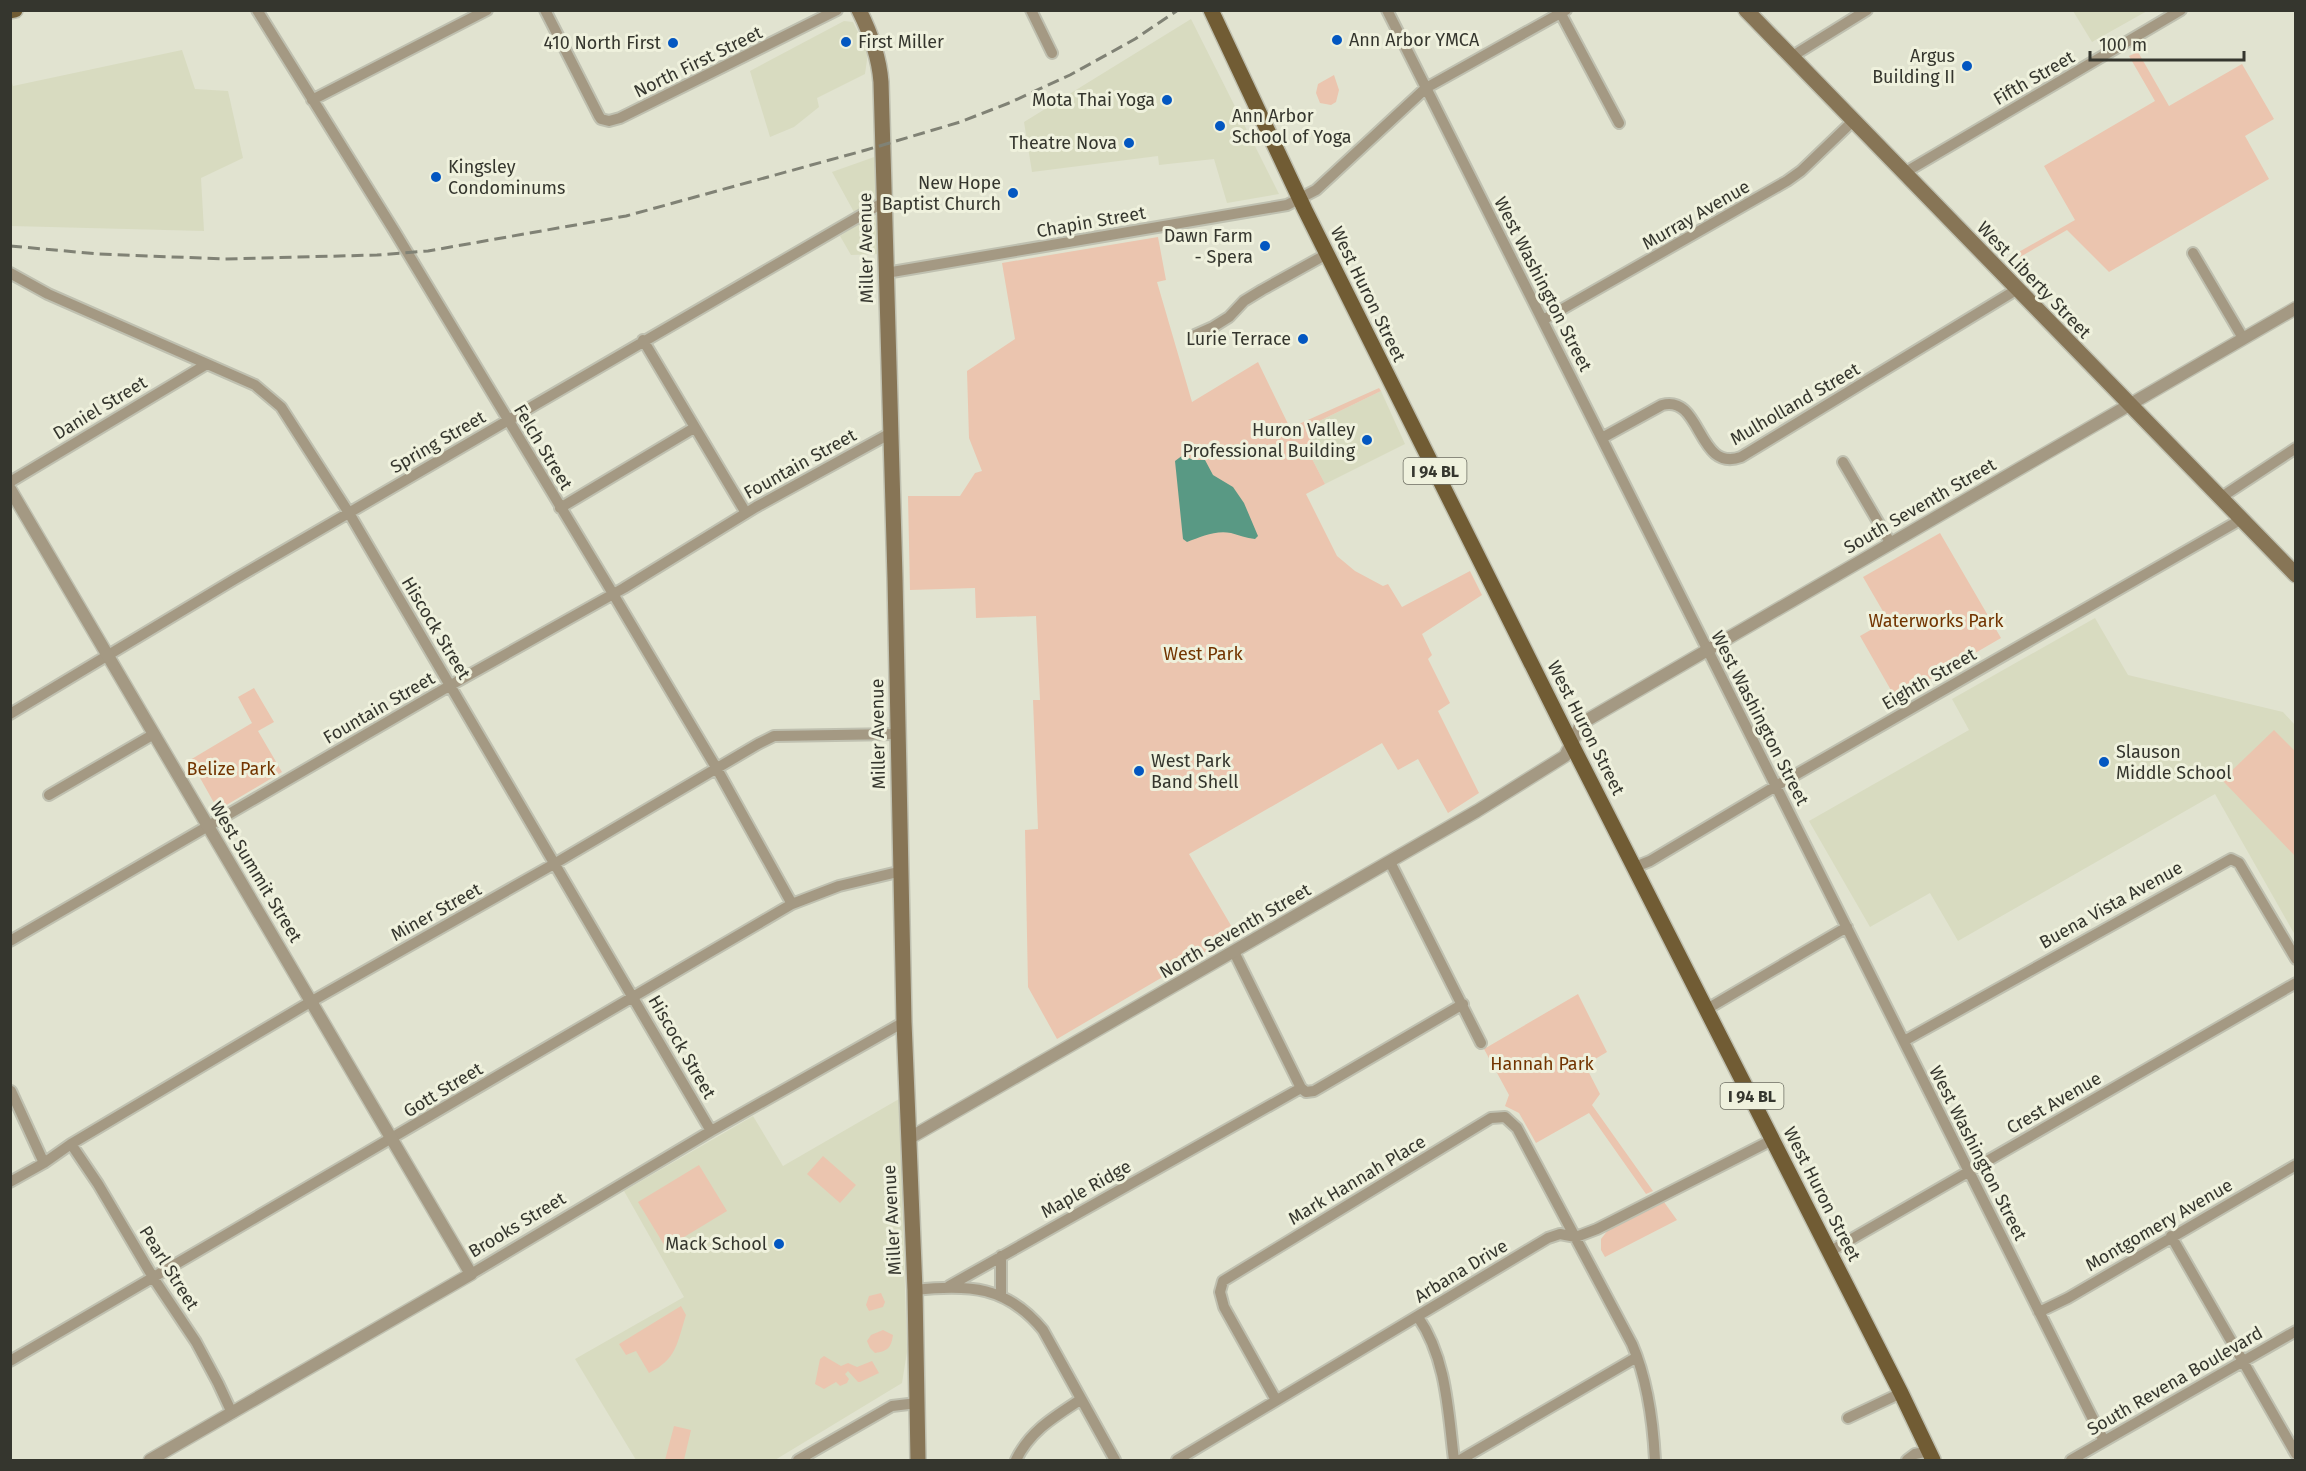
<svg xmlns="http://www.w3.org/2000/svg" width="2306" height="1471" viewBox="0 0 2306 1471" font-family="'Fira Sans',sans-serif">
<rect width="100%" height="100%" fill="#e1e3d0"/>
<path fill="#d8dbc0" d="M2073,11h74l-55,31z
M1191,19l88,175 -52,9 -13,-44 -55,6 -1,-9 -126,16 -8,-50z
M844,21l9,1 15,31 -3,21 -48,24 2,9 -25,20 -24,10 -20,-66z
M182,50l13,39 33,2 15,67 -42,20 3,53 -193,-5v-147l2,7z
M877,156l3,98 -29,1 -11,-19 20,-13 -28,-51z
M1381,391l24,53 -80,40 -16,-31 7,-3 -11,-22z
M2095,618l33,57 155,37 12,13v210l-80,-141 -257,147 -28,-48 -60,34 -61,-106 160,-91 -17,-31z
M899,1099l8,253 -5,31 -127,77h-139l-61,-101 109,-62 -60,-106 129,-75 30,50z"/>
<path fill="#ebc5af" d="M2138,52l31,54 73,-42 32,55 -29,17 24,43 -160,93 -42,-42 -54,31 -3,-4 65,-37 -31,-54 111,-65 -26,-45z
M1334,75l5,15 -3,12 -5,3 -11,-2 -4,-10 2,-9z
M1158,237l8,43 -9,2 35,120 66,-40 32,66 89,-40 2,3 -76,37 11,22 -7,3 16,31 -19,10 31,62 18,15 28,15 5,-2 14,23 68,-36 12,24 -60,39 10,21 -4,4 22,44 -12,8 41,82 -31,20 -30,-54 -20,11 -16,-27 -193,111 47,80 -179,105 -29,-52 -3,-157 13,-1 -5,-129h7l-4,-84 -60,2 -1,-30 -65,2 -2,-94h52l15,-23 7,-2 -13,-33 -2,-67 48,-32 -13,-76z
M1940,533l61,105 -105,61 -36,-63 28,-16 -25,-43z
M254,688l20,34 -16,9 24,41 -64,38 -28,-50 62,-37 -14,-26z
M2274,730l21,21v105l-73,-76z
M1578,994l29,58 -22,13 15,29 -8,11 61,86 -7,3 -57,-81 -53,30 -17,-30 -14,-7 4,-11 -25,-46z
M823,1156l33,29 -16,18 -33,-29z
M699,1165l28,46 -61,37 -28,-46z
M1664,1202l13,18 -72,37 -4,-7v-11l7,-9z
M881,1293l4,9 -2,5 -14,4 -3,-6 3,-9z
M681,1306l5,9c-9,28 -9,44 -37,58l-13,-22 -10,4 -7,-11z
M883,1330l10,5c-2,13 -5,16 -18,18l-5,-5 -3,-7 4,-6z
M824,1356l17,10 7,-3 9,4 15,-6 7,12 -19,9h-2l-10,-11 -3,3 4,5 -2,4 -7,3 -4,-4 -12,7 -9,-5 5,-25z
M674,1426l17,4 -7,30h-19z"/>
<path fill="#599984" d="M1183,455l10,5h12l8,15 20,12 11,16 14,33 -3,3c-9,-1 -16,-4 -24,-6 -16,-3 -30,4 -44,9l-4,-3 -8,-78z"/>
<g fill="none" stroke-linecap="round" stroke-linejoin="round">
<defs>
<path id="minor" d="M257,10l138,222 211,350 111,187 75,135
M545,10l54,106 2,3 8,2 11,-3 217,-108
M1031,10l21,43
M1387,10l717,1431
M1561,14l58,109
M1791,57l76,-47
M312,100l175,-90
M1904,173l277,-163
M2193,253l50,85
M10,273l38,21 207,91 26,22 68,106 362,618
M886,273l401,-68 29,-15 110,-102 140,-78
M1543,320l244,-139 14,-10 52,-50
M1195,335l18,-8 16,-10 15,-16 18,-11 65,-36
M643,340l103,173
M1602,438l60,-33c40,-11 35,68 79,52l275,-167
M1843,462l48,82
M10,482l197,-118
M2220,498l76,-50
M560,508l134,-80
M10,714l225,-135 649,-377
M49,795l105,-61
M1390,862l91,181
M1635,867l15,-6 126,-75 464,-266
M10,941l441,-256 173,-97 132,-81 133,-73
M1234,952l67,136
M1707,1009l140,-82
M1904,1041l327,-182 8,4 57,96
M1301,1088l5,4 8,-1 149,-87
M11,1091l33,72
M71,1144l27,40 56,95 42,63 22,41 14,30
M10,1182l34,-19 27,-19 241,-143 242,-137 204,-120 16,-8 123,-2
M2171,1236l125,218
M1829,1252l467,-269
M1001,1256v39
M471,1274l240,-143 193,-109
M949,1286l352,-198
M915,1290c54,-6 92,-4 128,40l72,130
M2039,1312l29,-14 228,-133
M1418,1317c29,42 30,95 36,143
M10,1361l782,-457 47,-18 63,-15
M1276,1400l-52,-93 -4,-15 3,-11 268,-163 14,-1 12,11 115,216c16,37 21,77 23,116
M1848,1418l53,-25
M798,1460l94,-54 25,-3
M1016,1460c14,-29 38,-43 64,-60
M1177,1460l371,-222 12,-4 16,3 21,-8 177,-90
M1460,1460l177,-103
M1907,1460l8,-6 14,-3
M2071,1460l225,-129"/>
<path id="tertiary" d="M10,489l461,785 -321,186
M908,1139l569,-328 88,-55 17,-33 714,-415"/>
<path id="secondary" d="M859,10c12,24 20,46 22,72l14,496 9,444 11,268 3,170
M1746,10l550,565"/>
<path id="primary" d="M1211,10l94,200 266,533 330,650 32,67
M10,11l5,-1"/>
</defs>
<use href="#minor" stroke="#bfc0b0" stroke-width="14"/>
<use href="#tertiary" stroke="#bfc0b0" stroke-width="15"/>
<use href="#secondary" stroke="#bfc0b0" stroke-width="18"/>
<use href="#primary" stroke="#bfc0b0" stroke-width="18"/>
<use href="#minor" stroke="#a49983" stroke-width="10"/>
<use href="#tertiary" stroke="#a49983" stroke-width="12"/>
<use href="#secondary" stroke="#877556" stroke-width="15"/>
<use href="#primary" stroke="#715c34" stroke-width="15"/>
<path stroke="#808275" stroke-width="3" stroke-dasharray="12 6" stroke-linecap="butt" d="M10,246l89,8 126,5 152,-4 51,-4 198,-35 240,-66 94,-28 49,-19 61,-28 65,-36 43,-29"/>
</g>
<g fill="#0357c1" stroke="#eff1dd" stroke-width="2">
<circle cx="1337" cy="40" r="6"/>
<circle cx="846" cy="42" r="6"/>
<circle cx="673" cy="43" r="6"/>
<circle cx="1967" cy="66" r="6"/>
<circle cx="1167" cy="100" r="6"/>
<circle cx="1220" cy="126" r="6"/>
<circle cx="1129" cy="143" r="6"/>
<circle cx="436" cy="177" r="6"/>
<circle cx="1013" cy="193" r="6"/>
<circle cx="1265" cy="246" r="6"/>
<circle cx="1303" cy="339" r="6"/>
<circle cx="1367" cy="440" r="6"/>
<circle cx="2104" cy="762" r="6"/>
<circle cx="1139" cy="771" r="6"/>
<circle cx="779" cy="1244" r="6"/>
</g>
<g text-anchor="middle" dominant-baseline="central" stroke-width="6" stroke-linejoin="round" paint-order="stroke">
<g fill="#eff1dd" stroke="#6d6e62" stroke-width="1.5">
<rect x="1403.5" y="458" width="63" height="26" rx="4.5"/>
<rect x="1720.5" y="1083" width="63" height="26" rx="4.5"/>
</g>
<g font-size="16" font-weight="bold" fill="#35362e">
<text x="1435" y="471">I 94 BL</text>
<text x="1752" y="1096">I 94 BL</text>
</g>
<g font-size="18" fill="#35362e" stroke="#eff1dd" text-anchor="end">
<text x="1349" y="40" text-anchor="start">Ann Arbor YMCA</text>
<text x="858" y="42" text-anchor="start">First Miller</text>
<text x="661" y="43">410 North First</text>
<text x="1955" y="56">Argus<tspan x="1955" dy="21">Building II</tspan></text>
<text x="1155" y="100">Mota Thai Yoga</text>
<text x="1232" y="116" text-anchor="start">Ann Arbor<tspan x="1232" dy="21">School of Yoga</tspan></text>
<text x="1117" y="143">Theatre Nova</text>
<text x="448" y="167" text-anchor="start">Kingsley<tspan x="448" dy="21">Condominums</tspan></text>
<text x="1001" y="183">New Hope<tspan x="1001" dy="21">Baptist Church</tspan></text>
<text x="1253" y="236">Dawn Farm<tspan x="1253" dy="21">- Spera</tspan></text>
<text x="1291" y="339">Lurie Terrace</text>
<text x="1355" y="430">Huron Valley<tspan x="1355" dy="21">Professional Building</tspan></text>
<text x="2116" y="752" text-anchor="start">Slauson<tspan x="2116" dy="21">Middle School</tspan></text>
<text x="1151" y="761" text-anchor="start">West Park<tspan x="1151" dy="21">Band Shell</tspan></text>
<text x="767" y="1244">Mack School</text>
</g>
<g font-size="18" fill="#35362e" stroke="#eff1dd">
<text transform="translate(698 62) rotate(-26)">North First Street</text>
<text transform="translate(2034 78) rotate(-30)">Fifth Street</text>
<text transform="translate(1696 215) rotate(-30)">Murray Avenue</text>
<text transform="translate(1091 222) rotate(-10)">Chapin Street</text>
<text transform="translate(866 248) rotate(-91)">Miller Avenue</text>
<text transform="translate(2034 280) rotate(46)">West Liberty Street</text>
<text transform="translate(1543 284) rotate(63)">West Washington Street</text>
<text transform="translate(1368 294) rotate(64)">West Huron Street</text>
<text transform="translate(1795 404) rotate(-30)">Mulholland Street</text>
<text transform="translate(100 408) rotate(-31)">Daniel Street</text>
<text transform="translate(438 442) rotate(-30)">Spring Street</text>
<text transform="translate(543 447) rotate(59)">Felch Street</text>
<text transform="translate(800 464) rotate(-29)">Fountain Street</text>
<text transform="translate(1920 506) rotate(-30)">South Seventh Street</text>
<text transform="translate(436 628) rotate(59)">Hiscock Street</text>
<text transform="translate(1929 679) rotate(-30)">Eighth Street</text>
<text transform="translate(379 708) rotate(-30)">Fountain Street</text>
<text transform="translate(1760 718) rotate(63)">West Washington Street</text>
<text transform="translate(1586 728) rotate(63)">West Huron Street</text>
<text transform="translate(878 734) rotate(-91)">Miller Avenue</text>
<text transform="translate(256 872) rotate(59)">West Summit Street</text>
<text transform="translate(2111 905) rotate(-29)">Buena Vista Avenue</text>
<text transform="translate(436 912) rotate(-29)">Miner Street</text>
<text transform="translate(1235 931) rotate(-30)">North Seventh Street</text>
<text transform="translate(682 1047) rotate(60)">Hiscock Street</text>
<text transform="translate(443 1090) rotate(-31)">Gott Street</text>
<text transform="translate(2054 1103) rotate(-30)">Crest Avenue</text>
<text transform="translate(1978 1153) rotate(63)">West Washington Street</text>
<text transform="translate(1357 1180) rotate(-31)">Mark Hannah Place</text>
<text transform="translate(1086 1189) rotate(-29)">Maple Ridge</text>
<text transform="translate(1822 1194) rotate(63)">West Huron Street</text>
<text transform="translate(892 1220) rotate(-93)">Miller Avenue</text>
<text transform="translate(517 1225) rotate(-31)">Brooks Street</text>
<text transform="translate(2159 1225) rotate(-30)">Montgomery Avenue</text>
<text transform="translate(169 1268) rotate(58)">Pearl Street</text>
<text transform="translate(1461 1271) rotate(-31)">Arbana Drive</text>
<text transform="translate(2175 1381) rotate(-30)">South Revena Boulevard</text>
</g>
<g font-size="18" fill="#723400" stroke="#eff1dd">
<text x="1936" y="621">Waterworks Park</text>
<text x="1203" y="654">West Park</text>
<text x="231" y="769">Belize Park</text>
<text x="1542" y="1064">Hannah Park</text>
</g>
</g>
<rect width="2306" height="1471" fill="none" stroke="#35362e" stroke-width="24"/>
<path d="M2090 51v9h154v-9" fill="none" stroke="#35362e" stroke-width="3"/>
<text x="2099" y="51" font-size="18" fill="#35362e" stroke="#eff1dd" stroke-width="4.5" paint-order="stroke">100 m</text>
</svg>
